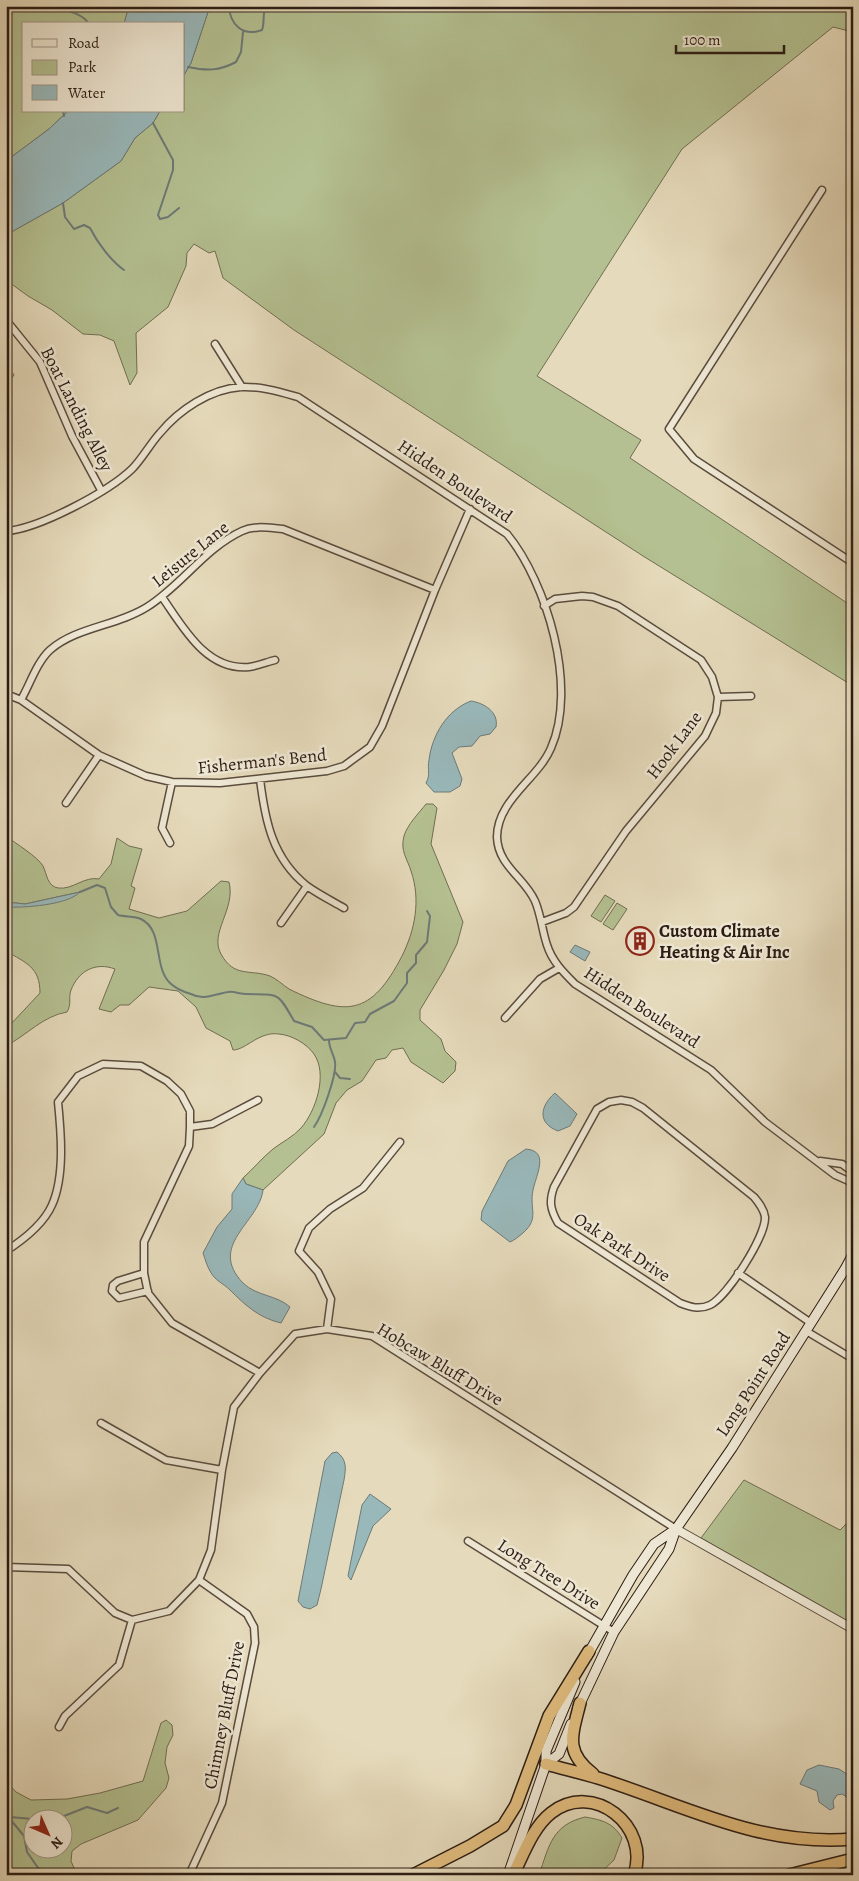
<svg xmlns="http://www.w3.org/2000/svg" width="859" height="1881" viewBox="0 0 859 1881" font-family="Alegreya,serif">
<rect width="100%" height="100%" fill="#e5dabb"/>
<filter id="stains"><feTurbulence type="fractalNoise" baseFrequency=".004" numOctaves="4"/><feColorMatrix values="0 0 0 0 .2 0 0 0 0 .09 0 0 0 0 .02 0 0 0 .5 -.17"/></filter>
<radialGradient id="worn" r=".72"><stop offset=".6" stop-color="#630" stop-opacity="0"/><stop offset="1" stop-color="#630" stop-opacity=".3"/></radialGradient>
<path fill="#b4c091" stroke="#706e52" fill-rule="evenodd" d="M6,6h123l-5,18h-100v87h44l-19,18 -43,32z
M210,6h643v26l-20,-5 -151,122 -145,227 104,64 -11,18 223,149v79l-210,-130 -349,-226 -71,-52 -8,-27 -6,2 -15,-9 -7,9 -1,13 -18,41 -32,26 1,40 -7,12 -16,-44 -14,-6 -17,-1 -31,-24 -24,-14 -22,-16v-45l57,-32 58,-42 14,-23 18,-15 7,-12h24v-36l7,-12z
M6,364l8,11 -8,12z
M426,804h7l4,4 -6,36 32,78 -6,22 -13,26 -24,40v10l21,19 4,12 11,11 -1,9 -12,12 -32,-21 -8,-14 -11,2 -6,8 -10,2 -14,21 -15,9 -11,13 -12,31 -61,56 -17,-6 -3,-6c10,-9 19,-20 30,-29 9,-7 20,-12 28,-21 15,-17 27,-54 13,-74 -7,-10 -22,-19 -35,-20 -20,-3 -33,16 -46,16l-3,-9 -24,-13 -10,-21 -18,-16 -29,-4 -20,18h-9l-9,7 -12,-3 16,-40c-19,-7 -36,1 -44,21 -3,8 1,14 -4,22 -24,4 -40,23 -61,34v-14l5,-8 29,-31c0,-26 -14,-30 -34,-42v-44l46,-4 28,-11 -55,12 -19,-2v-66c9,7 32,21 37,30 4,8 4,20 15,22 15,2 26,-12 41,-9l12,-15 6,-26 12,8 13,3 -11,37 4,2 -6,21 30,9 28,-7 34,-30 8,1c7,27 -20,51 -8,72 13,24 29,15 49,22 7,3 13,9 19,13 57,28 82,27 113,-33 13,-26 19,-56 9,-85 -4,-13 -11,-20 -7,-35 3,-11 15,-23 22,-32z
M605,895l10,6 -14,21 -10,-6z
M617,903l10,6 -14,21 -10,-6z
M744,1480l96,50 6,-6 7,3v91l-4,5 -148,-85z
M6,1660l3,2 1,22 -4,26z
M166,1720l6,5 1,10 -6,12 -2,16 4,15 -3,10 -28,32 -57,24 -9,7 -1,10 6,14h-71v-94l10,11 15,8 36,-1 33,-6 43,-12 18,-58zM32,1818h30v30h-30z
M585,1817c18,3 28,6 37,21l-8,22 -16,15h-59c10,-29 13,-50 46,-58z"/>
<path fill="#99b8ba" stroke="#6d7a78" d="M129,6h81l-19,57 -7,12v-51h-60z
M68,111h92l-7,12 -18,15 -14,23 -58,42 -57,32v-74l43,-32z
M471,701c13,2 28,11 25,26l-6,7 -10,2 -8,10 -13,1 -7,6 10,26 -2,7 -10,6h-16l-8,-9c5,-9 1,-13 3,-23 3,-25 18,-50 42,-59z
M80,892c-12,13 -56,16 -74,15v-5l19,2z
M575,945l15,7 -5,9 -15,-9z
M555,1093l22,21 -7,12 -12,5c-21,-8 -18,-25 -3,-38z
M526,1149c24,2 10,26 7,41 -4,19 7,28 -10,43 -4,3 -8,7 -13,9l-29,-22 1,-9 26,-50z
M243,1178l3,6 17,6c-4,33 -56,55 -20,93 13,13 34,12 47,24l-9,16c-22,-5 -36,-18 -51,-33 -7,-7 -15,-9 -20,-19 -3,-5 -5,-12 -7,-18l14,-26 15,-18v-15z
M337,1452c10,8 9,16 7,28l-23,109 -4,16 -7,4 -7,-2 -5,-6 27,-140 7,-8z
M370,1494l21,15 -18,17 -22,54 -3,-4 14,-71z
M819,1765l20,4 14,9v23l-11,-7 -5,1 -4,6 1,7 -4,2 -11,-8 -2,-11 -17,-7 7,-14z"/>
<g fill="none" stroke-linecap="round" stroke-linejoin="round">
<path stroke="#6d7a78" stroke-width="2" d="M50,6c12,4 32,6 39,18
M229,6c1,19 14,31 33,24 3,-8 0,-16 4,-24
M327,6h7
M6,9l3,-3
M188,67c19,4 31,4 48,-5l5,-10 2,-20
M63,111l1,5
M153,123l20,37v10l-15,45 2,4 8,-2 11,-9
M63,203l2,14 9,12 10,-4 6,3c7,14 21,33 34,42
M80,892l17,-7 8,3 6,19 7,8c7,2 17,1 23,4 23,11 12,48 29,64 5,5 14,9 21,11 13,7 23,0 37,-2 6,-1 12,2 18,2 34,1 31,-3 48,27l18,6 12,13 22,-2 9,-15 10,-1 5,-8 24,-13 13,-18v-10l9,-10v-8l11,-13 3,-26 -3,-5
M335,1072l5,6 10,1
M314,1127c8,-11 23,-52 21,-65 -1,-8 -6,-13 -6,-22
M6,1814l18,22 3,16 16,23
M10,1817l22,2
M38,1818h21l28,-11 20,6 11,-5"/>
<defs>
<path id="minor" d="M822,190l-153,239 25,30 159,104
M6,320l34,42 32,74 29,54
M215,344l27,43
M6,531c32,-2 102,-39 126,-62 10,-10 18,-25 28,-36 19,-23 50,-44 81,-46 19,-1 39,5 57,10l209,137c40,49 71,153 44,214 -13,31 -54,52 -54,89 1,29 27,40 38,64 6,14 7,29 12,44 5,16 16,27 28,39l136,86 54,52 70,53 18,8
M162,597c21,30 44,74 87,70 8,-1 18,-5 26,-7
M6,694l15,6 78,55 47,21 26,6 48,1 107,-12 17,-5 26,-19 12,-21 53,-136 35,-81
M718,697l33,-1
M21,700c9,-16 16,-38 29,-50 26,-23 67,-24 97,-43 34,-21 58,-59 95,-76 13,-6 27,-3 41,-2l152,61
M260,779c5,41 12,79 47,107 11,8 25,15 37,22
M66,803l33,-48
M170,843l-8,-15 10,-46
M542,922l24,-9 8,-6 52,-76 79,-95 11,-23 2,-16 -6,-20 -11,-17 -83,-54 -25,-9 -11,-1 -27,3 -11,7
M281,923l26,-37
M505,1018l35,-39 19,-11
M258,1100l-46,24 -22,3 -1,19 -45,96v31l4,20 24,30 88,50
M621,1100l11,2 11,6 111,89c5,6 10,12 11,20 1,19 -38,80 -55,88 -11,5 -20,2 -30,-2l-122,-80c-8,-14 -9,-22 -4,-36l43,-78 12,-7z
M820,1161l22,3 11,8
M6,1251c17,-11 38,-28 46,-46 13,-29 9,-73 6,-103l20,-26 25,-12 38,2 26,15 14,13 9,17v16
M144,1273l-26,8 -5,4 -1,6 7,7 29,-7
M738,1273l73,50
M327,1329l4,-30 -13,-27 -19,-21 10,-23 21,-19 33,-21 37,-46
M806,1331l47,28
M101,1423l65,37 56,10
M468,1541l146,91
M6,1567l62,2 47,44 17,7 37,-9 30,-31 12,-30 11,-80 12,-63 26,-34 35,-39 32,-5 45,7 304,193
M59,1727l6,-11 54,-51 13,-45
M189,1875l33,-72 33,-160 -1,-16 -7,-13 -48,-34"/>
<path id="tertiary" d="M676,1529l177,100"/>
<path id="secondary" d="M587,1656l46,-81 21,-31 22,-15
M578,1708l36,-76 55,-83 7,-20 56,-81 113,-179 8,-15
M546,1764l13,-10 12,-30
M508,1875l38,-111v-13l29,-69"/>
<path id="motorway" d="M580,1703c-8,32 -16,49 13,71
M546,1764c18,5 35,9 52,14 86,27 161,69 255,61
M413,1875l57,-29 33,-20 13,-21 33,-89 40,-65
M513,1875c10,-20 20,-48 38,-62 42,-33 100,13 83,62
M789,1875l64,-16"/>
</defs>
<use href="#minor" stroke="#5a4c3e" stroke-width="9"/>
<use href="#tertiary" stroke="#5a4c3e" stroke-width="10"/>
<use href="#secondary" stroke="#2b1c14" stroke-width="11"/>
<use href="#motorway" stroke="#2b1c14" stroke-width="14"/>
<use href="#minor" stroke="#eee7d3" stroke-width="6"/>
<use href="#tertiary" stroke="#eee7d3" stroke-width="8"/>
<use href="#secondary" stroke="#eee7d3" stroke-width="9"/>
<use href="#motorway" stroke="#e2bd7e" stroke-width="11"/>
</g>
<defs>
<symbol id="building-ring" viewBox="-11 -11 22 22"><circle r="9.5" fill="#eee7d3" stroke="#8f2418" stroke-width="1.5"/><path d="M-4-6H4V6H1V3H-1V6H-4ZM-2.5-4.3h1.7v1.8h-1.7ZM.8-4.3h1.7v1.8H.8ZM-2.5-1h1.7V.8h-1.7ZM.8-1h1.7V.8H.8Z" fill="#8f2418"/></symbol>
</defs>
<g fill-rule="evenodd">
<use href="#building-ring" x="624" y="925" width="32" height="32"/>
</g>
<g text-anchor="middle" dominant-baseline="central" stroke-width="5" stroke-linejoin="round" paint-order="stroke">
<g font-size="18" fill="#2b1c14" stroke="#eee7d3">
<text transform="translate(77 409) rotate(63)">Boat Landing Alley</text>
<text transform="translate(455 481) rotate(34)">Hidden Boulevard</text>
<text transform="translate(190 554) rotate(-39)">Leisure Lane</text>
<text transform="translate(674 745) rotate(-53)">Hook Lane</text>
<text transform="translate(262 761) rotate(-6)">Fisherman's Bend</text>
<text transform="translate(642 1007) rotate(33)">Hidden Boulevard</text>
<text transform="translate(622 1247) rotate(33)">Oak Park Drive</text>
<text transform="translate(440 1364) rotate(31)">Hobcaw Bluff Drive</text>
<text transform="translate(753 1384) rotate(-57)">Long Point Road</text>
<text transform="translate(549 1574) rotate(32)">Long Tree Drive</text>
<text transform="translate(224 1715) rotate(-79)">Chimney Bluff Drive</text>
</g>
<g font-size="18" font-weight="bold" fill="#2b1c14" stroke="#eee7d3" text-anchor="start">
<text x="659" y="931">Custom Climate<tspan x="659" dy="21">Heating &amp; Air Inc</tspan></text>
</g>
</g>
<rect width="859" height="1881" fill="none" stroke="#e5dabb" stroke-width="25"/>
<rect x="8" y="8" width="844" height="1866" fill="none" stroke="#2b1c14" stroke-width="2.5"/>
<rect x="12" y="12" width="834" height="1856" fill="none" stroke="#2b1c14"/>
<rect x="22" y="22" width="162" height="90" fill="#eee7d3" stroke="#a09687"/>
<rect x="32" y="39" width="25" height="8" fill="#eee7d3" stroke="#a09687"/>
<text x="68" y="48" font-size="15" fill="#2b1c14">Road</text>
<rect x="32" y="60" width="25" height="15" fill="#b4c091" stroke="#a09687"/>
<text x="68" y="72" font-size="15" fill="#2b1c14">Park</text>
<rect x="32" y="85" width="25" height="15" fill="#99b8ba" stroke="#a09687"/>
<text x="68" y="98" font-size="15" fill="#2b1c14">Water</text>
<g transform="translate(48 1834) rotate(135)"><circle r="24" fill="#eee7d3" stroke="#a09687"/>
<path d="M0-4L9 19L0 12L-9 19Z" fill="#8f2418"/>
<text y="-8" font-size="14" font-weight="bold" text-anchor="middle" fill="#2b1c14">N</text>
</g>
<path d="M676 45v8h108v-8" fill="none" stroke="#2b1c14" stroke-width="2.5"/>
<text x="684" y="45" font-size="15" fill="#2b1c14" stroke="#eee7d3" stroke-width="4" paint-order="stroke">100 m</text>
<rect width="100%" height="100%" filter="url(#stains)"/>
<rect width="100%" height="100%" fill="url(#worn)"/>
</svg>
